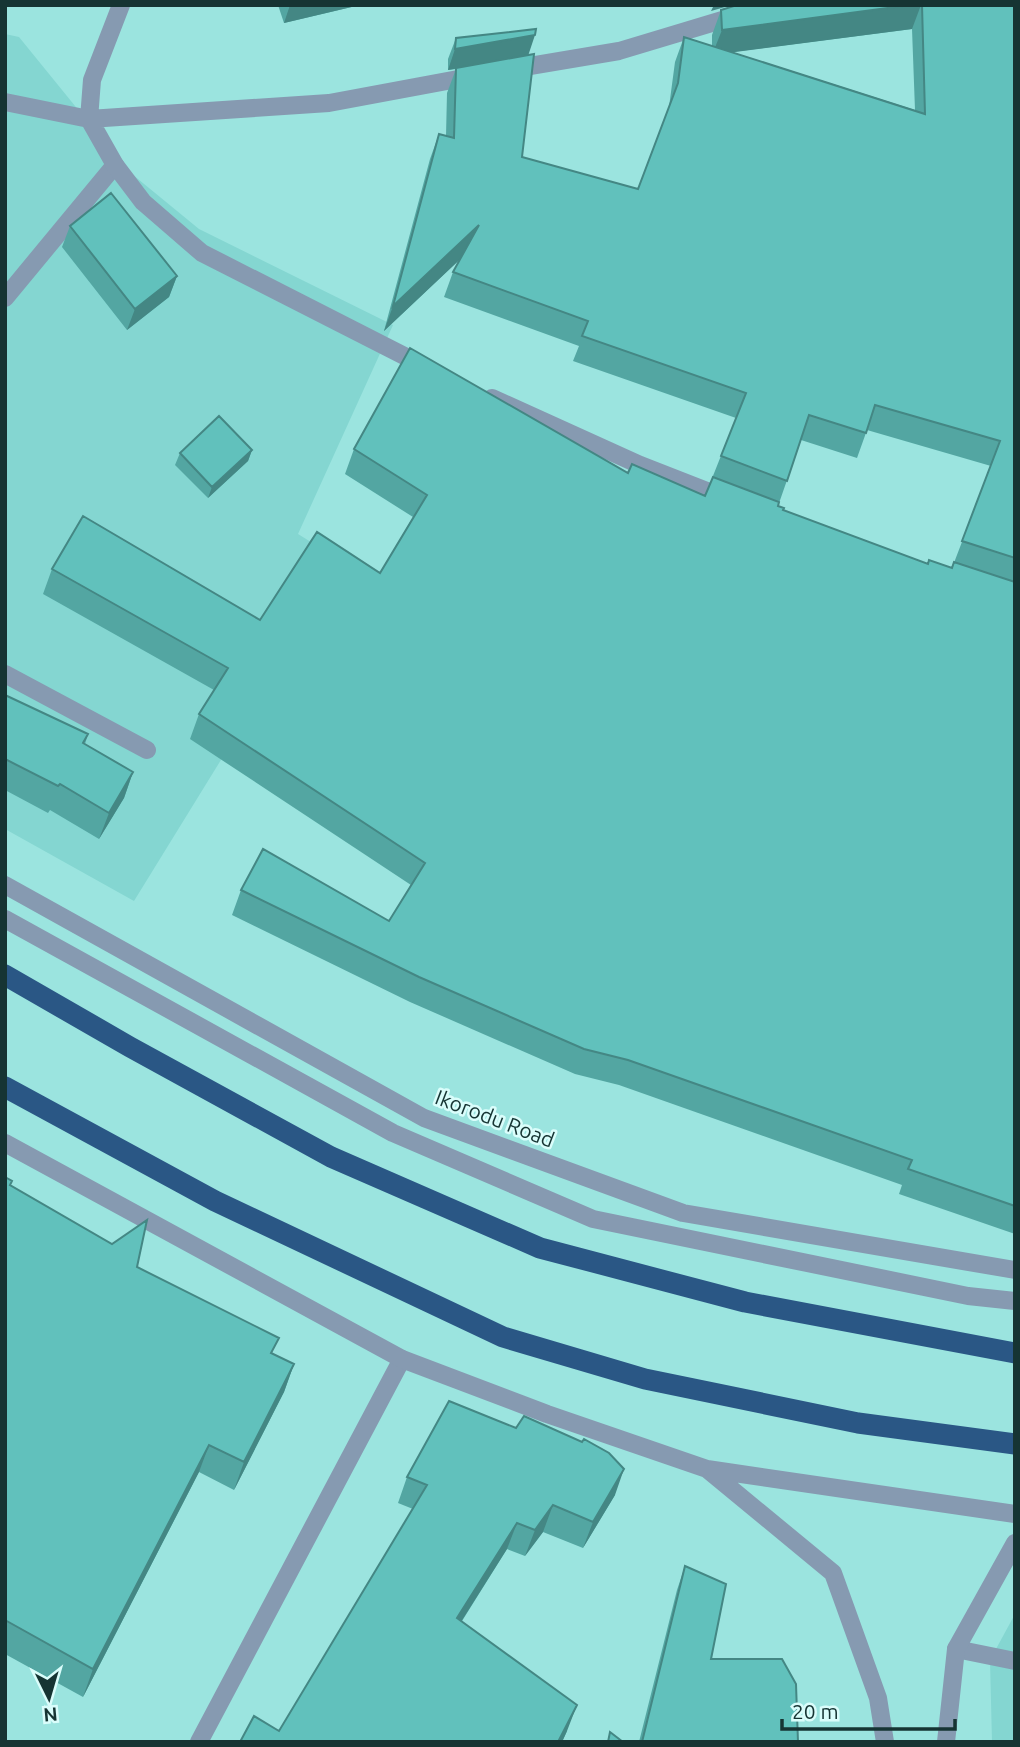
<svg xmlns="http://www.w3.org/2000/svg" width="1020" height="1747" viewBox="0 0 1020 1747" font-family="Ubuntu,sans-serif">
<rect width="100%" height="100%" fill="#9be4df"/>
<path fill="#84d6d1" d="M5,34l14,3 108,133 72,59 194,96 -95,209 71,44 -145,177 -90,146 -129,-72z
M1015,1614v128h-23l-2,-82z"/>
<g fill="none" stroke-linecap="round" stroke-linejoin="round">
<path stroke="#869ab1" stroke-width="18" d="M5,298l110,-133
M5,674l142,76
M5,919l388,214 200,86 375,77 47,5
M956,1649l59,12"/>
<path stroke="#869ab1" stroke-width="18" d="M512,69l107,-18 153,-46
M5,102l84,17 3,-39 29,-75
M426,367l-224,-114 -59,-51 -28,-37 -26,-46 240,-16 145,-27
M492,398l148,67 87,34
M199,1742l203,-383"/>
<path stroke="#869ab1" stroke-width="18" d="M5,885l419,233 259,95 332,57
M5,1143l397,216 145,55 160,55 308,45
M707,1469l126,104 45,125 7,44
M946,1742l10,-93 59,-106"/>
<path stroke="#2a5785" stroke-width="21" d="M5,975l125,72 201,110 209,91 205,54 270,51
M5,1087l210,114 288,136 142,42 213,44 157,21"/>
</g>
<path fill="#53a6a2" fill-rule="evenodd" d="M278,5h82l-76,18z
M737,5h278v1229l-116,-40 3,-9 -283,-100 -44,-11 -165,-72 -178,-87 9,-25 148,31 22,-36 -221,-146 9,-25 15,-24 -171,-96 9,-25 208,51 120,-47 33,-56 -68,-43 9,-25 274,24 77,23 31,-78 -163,-57 6,-15 -135,-49 9,-25 6,-12 -75,71 46,-172 9,-25 7,2 1,-43 9,-24 -8,1v-11l8,-21 72,17 -6,102 116,32 31,-82 6,-45 9,-25 28,9v-11l9,-25zM912,29l3,81 -183,-58zM867,430l124,36 -39,102 -24,-4 -145,-54 -5,-4 23,-66 56,18z
M70,226l107,50 -8,21 -42,33 -65,-83z
M252,450l-4,11 -40,37 -33,-33 5,-12z
M5,695l83,39 -3,10 48,28 -9,26 -25,41 -49,-29 -2,3 -43,-23z
M5,1177l5,9 263,168 21,10 -10,28 -50,98 -35,-18 -116,225 -78,-43z
M407,1477l208,18 -32,53 -40,-16 -18,24 -18,-7 -45,72 105,110 -5,11h-322l39,-11 134,-222 -15,-6z
M685,1566l26,93 87,83h-159l38,-152z"/>
<path fill="#448784" d="M290,5h70l-76,18z
M714,5h18l-21,6z
M910,5h11l-9,24 -200,26 10,-25z
M535,35l-7,21 -80,14 7,-21z
M479,225l-9,25 -86,81 9,-25z
M177,276l-8,21 -42,33 8,-21z
M252,450l-4,11 -40,37 4,-11z
M133,772l-9,26 -25,41 10,-26z
M294,1364l-10,28 -50,98 10,-28z
M209,1445l-10,27 -116,225 10,-28z
M624,1469l-9,26 -32,53 10,-26z
M553,1505l-10,27 -18,24 10,-26z
M517,1523l-10,26 -60,95 10,-26z
M577,1705l-10,26 -5,11h-4z"/>
<path fill="#61c1bc" stroke="#448784" stroke-width="2" d="M737,5h173l-188,25 -1,-20z
M922,5h93v553l-53,-17 38,-100 -125,-36 -9,28 -57,-18 -22,66 -66,-25 25,-63 -164,-57 6,-15 -135,-49 26,-47 -86,81 46,-172 15,4 2,-70 78,-14 -12,103 116,32 40,-106 6,-46 241,77z
M536,29l-1,6 -80,14 1,-11z
M111,193l66,83 -42,33 -65,-83z
M410,348l218,125 4,-9 73,32 8,-19 66,25 -1,4 6,2 -1,2 145,54 1,-4 23,8 2,-6 61,20v624l-107,-37 4,-9 -284,-100 -44,-11 -165,-72 -178,-87 22,-41 126,72 36,-58 -226,-149 29,-46 -176,-99 31,-53 177,104 57,-88 63,41 47,-78 -73,-46z
M219,416l33,34 -40,37 -32,-34z
M5,695l83,39 -5,9 50,29 -24,41 -49,-29 -2,2 -53,-27z
M5,1177l7,4 -2,4 102,59 35,-24 -10,47 142,71 -8,15 23,11 -50,98 -35,-17 -116,224 -88,-49z
M449,1401l67,27 8,-12 58,26 2,-3 25,14 15,16 -31,53 -40,-17 -18,25 -18,-7 -60,95 120,87 -19,37h-318l14,-26 25,15 148,-246 -20,-8z
M685,1566l41,18 -15,75h71l14,25 2,58h-156z
M610,1732l13,10h-15z"/>
<g text-anchor="middle" dominant-baseline="central" stroke-width="5" stroke-linejoin="round" paint-order="stroke">
<g font-size="21" fill="#163433" stroke="#dafdfb">
<text transform="translate(495 1118) rotate(21)">Ikorodu Road</text>
</g>
</g>
<rect width="1020" height="1747" fill="none" stroke="#163433" stroke-width="14"/>
<g transform="translate(49 1698) rotate(175)" stroke="#dafdfb" stroke-width="5" paint-order="stroke">
<path d="M0-5L12 26L0 18L-12 26Z" fill="#163433"/>
<text y="-10" font-size="19" font-weight="bold" text-anchor="middle" fill="#163433">N</text>
</g>
<path d="M782 1719v10h173v-10" fill="none" stroke="#163433" stroke-width="3.5"/>
<text x="792" y="1719" font-size="21" fill="#163433" stroke="#dafdfb" stroke-width="5" paint-order="stroke">20 m</text>
</svg>
